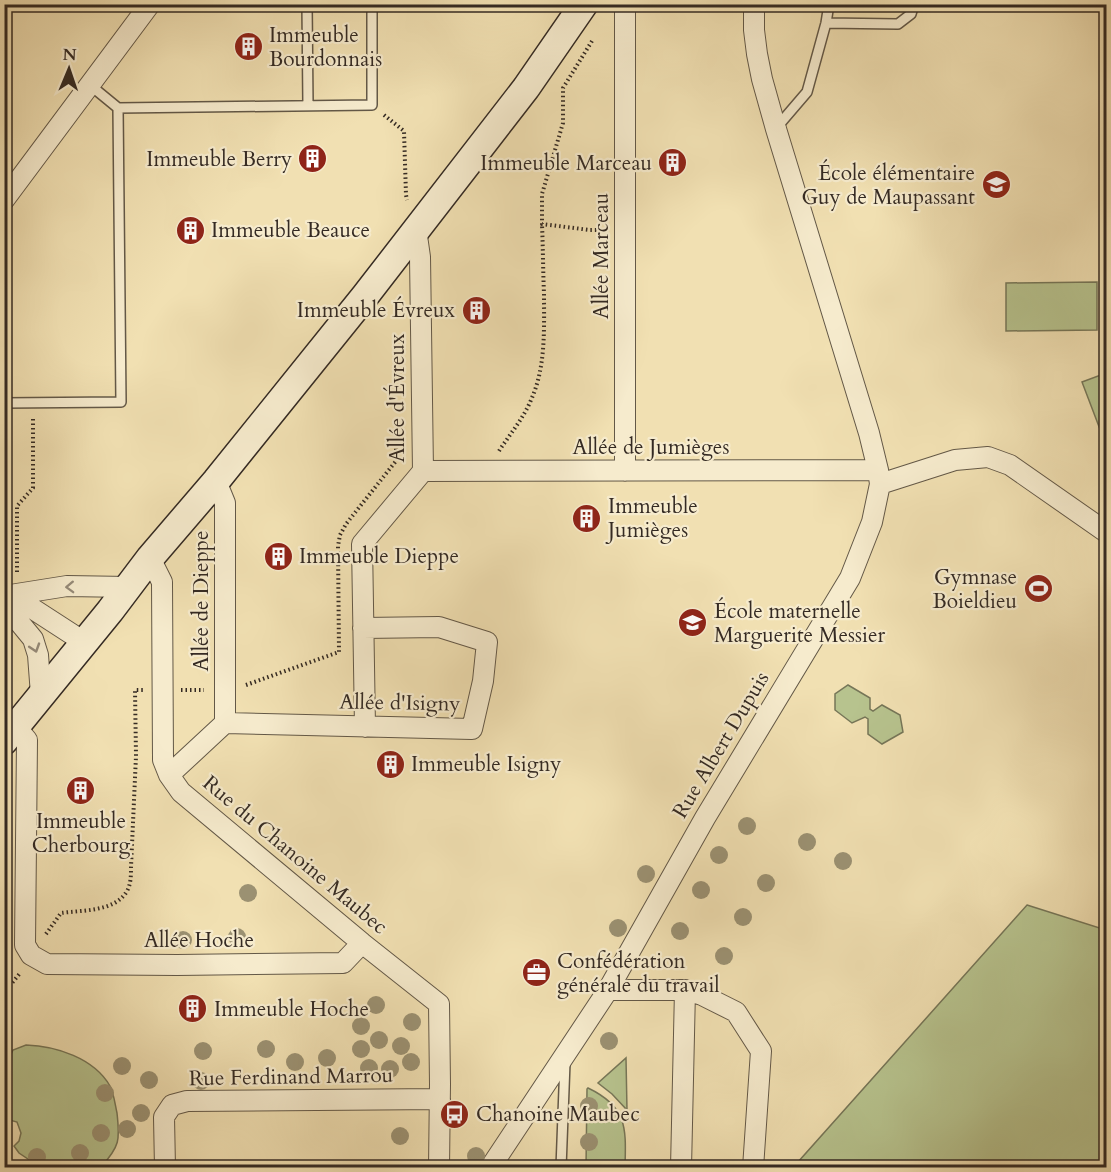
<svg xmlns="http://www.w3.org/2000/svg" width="1111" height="1172" viewBox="0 0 1111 1172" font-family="Cardo,serif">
<rect width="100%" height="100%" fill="#f1e0b2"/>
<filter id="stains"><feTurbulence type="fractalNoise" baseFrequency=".00333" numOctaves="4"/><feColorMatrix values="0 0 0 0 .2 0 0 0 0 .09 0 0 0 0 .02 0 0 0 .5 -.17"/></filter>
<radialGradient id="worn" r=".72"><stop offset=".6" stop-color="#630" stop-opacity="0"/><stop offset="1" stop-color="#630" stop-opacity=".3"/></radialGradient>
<path fill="#b7c38e" stroke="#767658" stroke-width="1.5" d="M1097,282v48l-91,1v-48z
M1106,373v72l-24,-63z
M848,685l22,13v11l3,2 9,-6 18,10 3,17 -21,12 -14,-10v-15l-3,-2 -13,6 -17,-13v-16z
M1027,905l79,25v237h-310l2,-5z
M26,1045c30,1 68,13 84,41 4,8 5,18 7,27 3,27 3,33 -16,54h-61l-21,-14 -5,-7 5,-5 2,-8 -4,-11 -11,-3 2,-58 5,-11z
M626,1058l1,52 -15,-16 -14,-11z
M588,1088c40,19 38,41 37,79h-39l1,-78z"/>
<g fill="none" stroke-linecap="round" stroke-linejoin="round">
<defs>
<path id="lane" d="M307,4l1,102
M826,23l72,1 13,-10 3,-10
M90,85l28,23 254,-3v-101
M777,127l30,-35 19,-69 3,-19
M4,403l117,-1 -3,-294
M561,1168l4,-106"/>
<path id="street" d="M625,4v467
M4,200l146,-196
M423,471l455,-1
M216,481l9,22v220
M880,484l75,-24 33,-3 22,8 96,67
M150,558l12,24 1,178 6,15 12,17 181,151 77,61 1,80 -1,84
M4,596l63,-10 61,1
M4,604l26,3 54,35
M4,615l15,7 14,17 5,16 3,40
M16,727l11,13 -2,205 6,10 16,9 130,1 166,-2 19,-20
M365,727l-3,-183 61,-73 -3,-214 -4,-28
M169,775l56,-52 247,6 11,-48 4,-39 -48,-15 -76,1
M608,990h77l17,5 34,17 25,39 -8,117
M165,1168l-1,-51 8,-12 15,-4 253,-2
M490,1168l118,-178 97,-172 145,-240 22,-56 8,-38 -2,-14 -9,-37 -93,-304 -14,-50 -5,-25 -3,-24v-26
M681,1168l4,-178"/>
<path id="secondary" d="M4,741l106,-130 40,-53 66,-77 149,-185 161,-208 58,-84"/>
</defs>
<use href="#lane" stroke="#635847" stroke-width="12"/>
<use href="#street" stroke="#635847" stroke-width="22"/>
<use href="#secondary" stroke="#342a23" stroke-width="30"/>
<path stroke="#342a23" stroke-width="4" stroke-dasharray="1.5 3" stroke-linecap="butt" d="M592,41l-29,47v35l-21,71v30l48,6h14
M384,115l20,16 2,64 1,5
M499,451c11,-17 24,-32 32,-51 15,-33 13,-71 13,-106 -1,-23 -1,-46 -2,-70
M17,572v-66l16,-18v-70
M246,685l93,-33 -1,-106 2,-11 6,-11 50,-63v-32l7,1
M181,690h23
M46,934l15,-21c21,-3 54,-1 66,-22 4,-7 4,-16 4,-24l5,-111 -1,-66h9
M4,993l17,-21"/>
<use href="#lane" stroke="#f6ebcd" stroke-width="9"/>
<use href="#street" stroke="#f6ebcd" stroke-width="20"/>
<use href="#secondary" stroke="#f6ebcd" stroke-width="27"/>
</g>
<g fill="#9b9172">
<circle cx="747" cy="826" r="9"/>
<circle cx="807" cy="842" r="9"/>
<circle cx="719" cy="855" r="9"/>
<circle cx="843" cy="861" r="9"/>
<circle cx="646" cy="874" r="9"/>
<circle cx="766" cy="883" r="9"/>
<circle cx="701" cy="890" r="9"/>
<circle cx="248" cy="893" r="9"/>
<circle cx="743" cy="917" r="9"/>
<circle cx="618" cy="928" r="9"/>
<circle cx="680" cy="931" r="9"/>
<circle cx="237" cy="937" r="9"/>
<circle cx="183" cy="940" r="9"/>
<circle cx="724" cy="956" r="9"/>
<circle cx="376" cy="1005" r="9"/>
<circle cx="412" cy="1022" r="9"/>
<circle cx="361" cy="1026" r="9"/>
<circle cx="379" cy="1040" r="9"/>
<circle cx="609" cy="1041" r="9"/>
<circle cx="401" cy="1046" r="9"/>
<circle cx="266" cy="1049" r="9"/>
<circle cx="361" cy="1049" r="9"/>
<circle cx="203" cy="1051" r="9"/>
<circle cx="327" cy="1058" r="9"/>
<circle cx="295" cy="1062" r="9"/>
<circle cx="411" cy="1062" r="9"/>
<circle cx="122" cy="1066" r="9"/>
<circle cx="369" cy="1068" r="9"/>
<circle cx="390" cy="1069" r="9"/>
<circle cx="149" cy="1080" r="9"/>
<circle cx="201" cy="1081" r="9"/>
<circle cx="105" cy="1093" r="9"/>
<circle cx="589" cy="1106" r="9"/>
<circle cx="141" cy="1113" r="9"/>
<circle cx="127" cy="1129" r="9"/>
<circle cx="101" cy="1133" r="9"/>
<circle cx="400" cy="1136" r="9"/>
<circle cx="589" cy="1142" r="9"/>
<circle cx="80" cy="1153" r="9"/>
<circle cx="476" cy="1156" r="9"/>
<circle cx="37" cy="1157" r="9"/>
</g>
<defs><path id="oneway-chevron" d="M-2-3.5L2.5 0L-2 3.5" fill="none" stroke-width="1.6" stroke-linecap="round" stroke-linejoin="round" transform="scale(1.5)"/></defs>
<g stroke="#958a78">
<use href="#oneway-chevron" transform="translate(70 587) rotate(178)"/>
<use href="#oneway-chevron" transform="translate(35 648) rotate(72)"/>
</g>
<defs>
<symbol id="building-disc" viewBox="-11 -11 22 22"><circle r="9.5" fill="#8f2418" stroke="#f6ebcd"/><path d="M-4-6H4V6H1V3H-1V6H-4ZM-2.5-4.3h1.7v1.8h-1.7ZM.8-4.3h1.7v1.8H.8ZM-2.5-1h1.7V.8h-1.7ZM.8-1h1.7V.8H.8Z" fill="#fff"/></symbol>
<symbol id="school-disc" viewBox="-11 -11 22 22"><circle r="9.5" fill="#8f2418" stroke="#f6ebcd"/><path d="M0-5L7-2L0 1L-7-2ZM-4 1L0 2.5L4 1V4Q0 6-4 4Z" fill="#fff"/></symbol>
<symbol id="stadium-disc" viewBox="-11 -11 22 22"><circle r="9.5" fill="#8f2418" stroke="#f6ebcd"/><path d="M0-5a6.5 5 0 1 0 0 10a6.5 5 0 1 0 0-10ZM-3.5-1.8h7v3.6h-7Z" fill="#fff"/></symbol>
<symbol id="office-disc" viewBox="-11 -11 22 22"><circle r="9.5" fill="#8f2418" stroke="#f6ebcd"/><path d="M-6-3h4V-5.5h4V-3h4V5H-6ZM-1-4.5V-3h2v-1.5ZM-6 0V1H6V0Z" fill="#fff"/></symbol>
<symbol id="bus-disc" viewBox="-11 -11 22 22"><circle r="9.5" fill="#8f2418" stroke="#f6ebcd"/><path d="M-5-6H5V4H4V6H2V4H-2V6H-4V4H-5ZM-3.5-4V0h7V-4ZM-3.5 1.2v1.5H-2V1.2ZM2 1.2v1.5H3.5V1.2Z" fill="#fff"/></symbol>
</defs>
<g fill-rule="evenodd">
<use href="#building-disc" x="232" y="30" width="33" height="33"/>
<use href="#building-disc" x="296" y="142" width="33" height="33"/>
<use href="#building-disc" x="656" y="146" width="33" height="33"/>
<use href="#school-disc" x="980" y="168" width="33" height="33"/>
<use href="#building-disc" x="174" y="214" width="33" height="33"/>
<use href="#building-disc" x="460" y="294" width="33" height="33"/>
<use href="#building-disc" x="570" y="502" width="33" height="33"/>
<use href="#building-disc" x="262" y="540" width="33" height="33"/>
<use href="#stadium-disc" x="1022" y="572" width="33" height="33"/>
<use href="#school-disc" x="676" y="606" width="33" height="33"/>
<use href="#building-disc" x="374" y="748" width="33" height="33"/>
<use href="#building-disc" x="64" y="774" width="33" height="33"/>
<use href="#office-disc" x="520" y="956" width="33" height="33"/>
<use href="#building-disc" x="176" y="992" width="33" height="33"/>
<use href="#bus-disc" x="438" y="1098" width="33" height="33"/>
</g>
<g text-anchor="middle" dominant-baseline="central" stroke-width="4.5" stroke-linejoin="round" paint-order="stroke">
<g font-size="21" fill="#342a23" stroke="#f6ebcd" text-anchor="start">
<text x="269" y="35">Immeuble<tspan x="269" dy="24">Bourdonnais</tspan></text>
<text x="292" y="159" text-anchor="end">Immeuble Berry</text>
<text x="652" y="163" text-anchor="end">Immeuble Marceau</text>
<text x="975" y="173" text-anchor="end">École élémentaire<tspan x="975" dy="24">Guy de Maupassant</tspan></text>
<text x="211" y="230">Immeuble Beauce</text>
<text x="455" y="310" text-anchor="end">Immeuble Évreux</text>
<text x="608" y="506">Immeuble<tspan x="608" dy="24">Jumièges</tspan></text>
<text x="299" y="556">Immeuble Dieppe</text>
<text x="1017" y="577" text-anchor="end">Gymnase<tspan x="1017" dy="24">Boieldieu</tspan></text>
<text x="714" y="611">École maternelle<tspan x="714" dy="24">Marguerite Messier</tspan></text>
<text x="411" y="764">Immeuble Isigny</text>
<text x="81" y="821" text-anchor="middle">Immeuble<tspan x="81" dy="24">Cherbourg</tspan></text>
<text x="557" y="961">Confédération<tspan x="557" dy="24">générale du travail</tspan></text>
<text x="214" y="1009">Immeuble Hoche</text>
<text x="476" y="1114">Chanoine Maubec</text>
</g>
<g font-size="21" fill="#342a23" stroke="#f6ebcd">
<text transform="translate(601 256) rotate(-90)">Allée Marceau</text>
<text transform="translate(397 398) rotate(-90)">Allée d'Évreux</text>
<text x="651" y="447">Allée de Jumièges</text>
<text transform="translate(201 601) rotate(-90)">Allée de Dieppe</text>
<text transform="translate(400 703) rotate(1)">Allée d'Isigny</text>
<text transform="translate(721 745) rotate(-59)">Rue Albert Dupuis</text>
<text transform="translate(295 855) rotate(40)">Rue du Chanoine Maubec</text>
<text x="199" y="940">Allée Hoche</text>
<text transform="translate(291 1077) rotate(-1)">Rue Ferdinand Marrou</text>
</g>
</g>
<rect width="1111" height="1172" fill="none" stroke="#f1e0b2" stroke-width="24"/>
<rect x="6" y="6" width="1099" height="1160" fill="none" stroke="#342a23" stroke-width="3"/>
<rect x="12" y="12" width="1087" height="1148" fill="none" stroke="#342a23" stroke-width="1.5"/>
<g transform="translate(69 69) rotate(2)" stroke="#f6ebcd" stroke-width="4.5" paint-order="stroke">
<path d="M0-4.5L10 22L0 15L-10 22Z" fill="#342a23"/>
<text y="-9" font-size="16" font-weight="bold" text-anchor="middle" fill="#342a23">N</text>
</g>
<rect width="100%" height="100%" filter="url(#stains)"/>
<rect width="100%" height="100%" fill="url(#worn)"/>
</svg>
